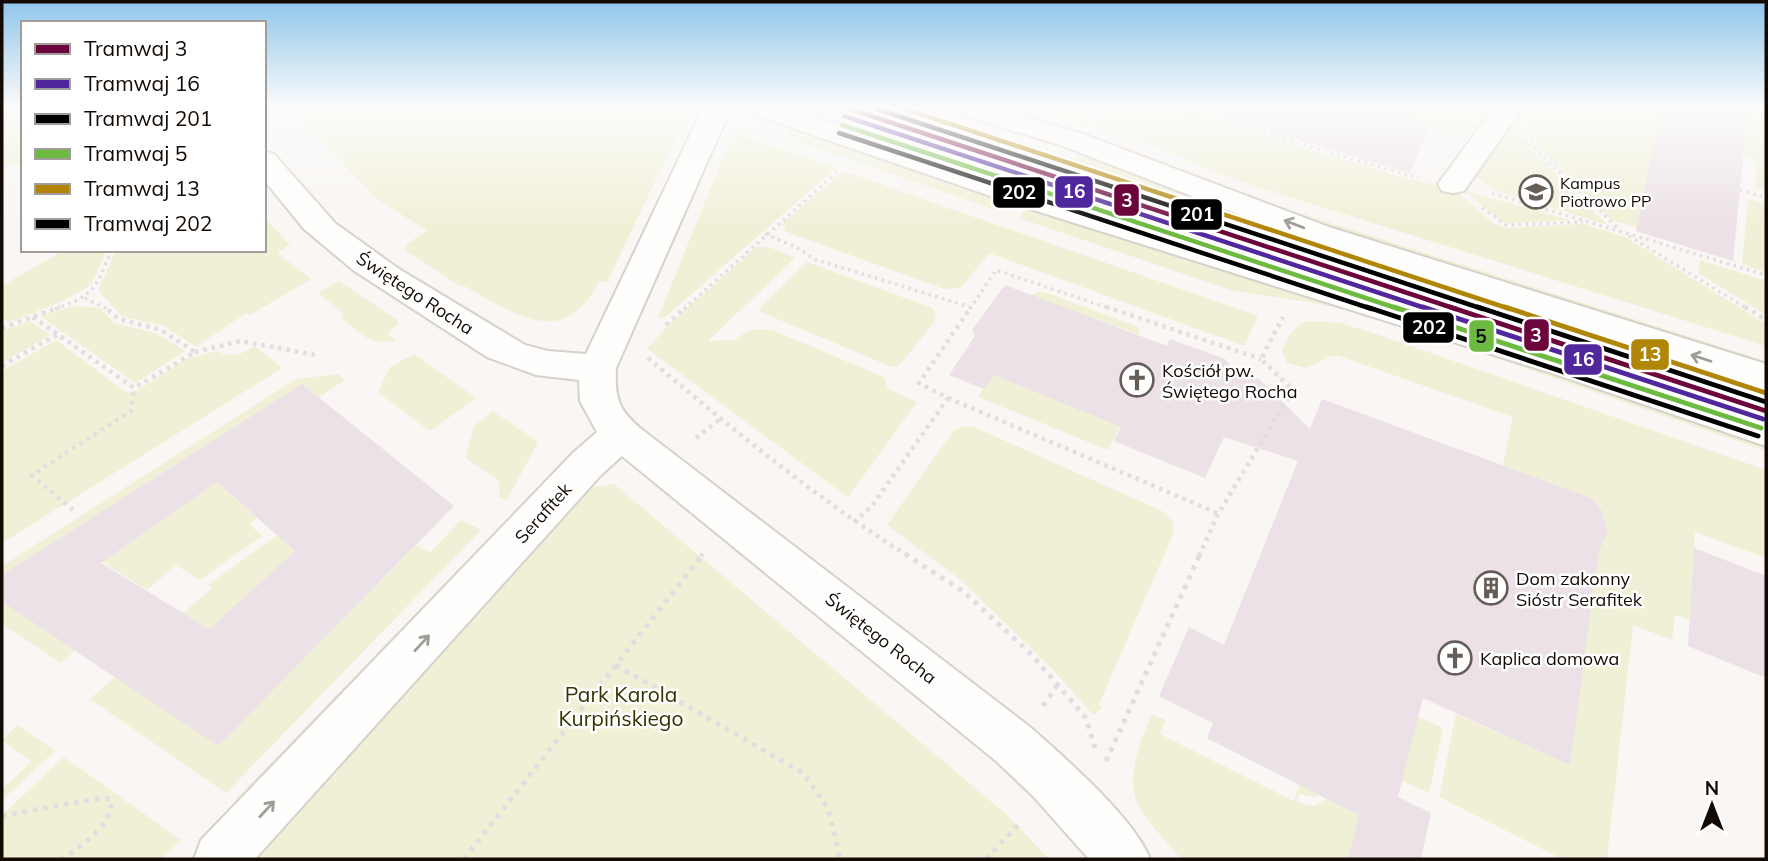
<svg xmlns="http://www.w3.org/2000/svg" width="1768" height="861" viewBox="0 0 1768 861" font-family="Mulish,sans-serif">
<rect width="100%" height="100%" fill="#f9f6f3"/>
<path fill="#fbede4" d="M829,108h67l870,280v33z"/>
<path fill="#f0f0d7" d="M2,108h21v55l-21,4z
M293,108h376l18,6 -80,168 -8,-1c-35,71 -84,32 -135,5h-4l-55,-36 3,-7 19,-12 -55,-36z
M1032,108h63l-9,16z
M1170,108l239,71 43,9 41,35 13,5 78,-4 41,13 141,87v22l-527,-165 -103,-42 -39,-11 10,-14z
M1409,108h50l28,9 -15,20 -67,-19z
M1530,108h131l-24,119 -26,-7 -68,-67 -13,-20 -2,-21z
M1748,108h18v83l-11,-3 2,-28 -14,-4z
M1520,111l1,21 14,21 73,72 -117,-36 -16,-14z
M796,129l207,71 -8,10 -209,-73z
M737,134l99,34 -172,150h-6l73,-180z
M1081,152l120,47 2,3 -2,3 -130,-42z
M843,171l415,145 -14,30 -255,-93 -28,35 -17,1 -160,-58 2,-3 -5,-3z
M1055,183l154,51 -1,3 -11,2 -152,-43z
M1463,190l107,30 -64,3 -8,-4z
M1230,191l536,170v5l-375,-114z
M1748,199l18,5v68l-24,-8z
M1027,207l441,131 298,101v12l-389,-134 -68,-15 -75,-11 -215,-73z
M264,217l26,28 -13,8 34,26 -61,36 -4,-2 -50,34 -32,-21 -41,-9 -25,-27 18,-40h148z
M758,246l6,2 3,-2 28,12 -87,83 25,-1 18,-10h21l112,47 4,12 29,13 -69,95 -201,-148 25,-28z
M64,250h43l-15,33 -6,5 -27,15 -50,19 -7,-5v-31z
M1700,260l66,21v34l-68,-42z
M807,262l125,46 4,6 -1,7 -37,46h-6l-131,-55 -1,-4z
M339,281l58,39 1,4 -11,10 9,6c-26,8 -36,-8 -55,-23l3,-3 -26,-21z
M1037,292h8l93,35 2,8 -109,-39z
M74,306l26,2 14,15 42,10 29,18 -50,32 -95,-67z
M30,321l20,14 -48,28v-32z
M1309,321l31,2 33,10 393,137v88l-71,-26 -5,88 -15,-5 -3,25 -39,-15 -26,234h-45l-123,-62 17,-83 113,50 30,-213 9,-20 -6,-20 -11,-13 -88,-32 10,-49 -174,-61h-7l-26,12 -19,-5 -5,-11c6,-15 10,-26 27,-31z
M56,340l71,53 11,-3 48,-31 31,-8c15,8 25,3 38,-5l27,22 -280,175v-172z
M414,354l62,44 -46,33 -52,-39 12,-25z
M993,371l25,14 3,-4c32,20 66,30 102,41l-15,28 -130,-53z
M338,374l7,6 -26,17 -17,-13 -300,191v-9l294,-187z
M493,411l45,31 -31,58 -7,-2 -1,-17 -33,-23 8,-32z
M962,427h12l188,84 10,10 2,11 -75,172 3,4 -9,7 -37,-42 -94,-92 -75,-56 66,-94z
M217,482l40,36 -8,6 13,12 -62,44 -24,-15 -29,25 -45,-28z
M614,484l393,331 42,44h-804l344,-371z
M461,520l20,10 -255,263 -136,-94 25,-22 103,69 198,-201 14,8z
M290,526l16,15 -97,88 -26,-16 29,-25 -4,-3z
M491,544l-244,262 -11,-7 236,-244z
M2,602l73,49 -14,12 -59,-39z
M1152,714l13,6 -5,14 134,67 25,-81 5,68 -8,9 -17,-3 -2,8c25,9 18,1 36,-7 11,-5 23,-8 34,-12l-19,76h-167c-10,-13 -39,-42 -44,-56 -11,-29 4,-64 15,-89z
M1418,717l25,11 -14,65 -52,-24z
M18,725l37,26 -53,49v-11l30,-27 -30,-22z
M64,757l117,83 -19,19h-160v-44z"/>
<path fill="#ece1e6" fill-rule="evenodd" d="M1230,108h179l-5,10 26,7 -20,48 -182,-54z
M1661,108h87l-15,153 -97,-30z
M1005,285l162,61 3,-7 55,20 10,13 24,7 51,50 12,-30 269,99 11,13 6,20 -9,20 -29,214 -147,-67 -25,99 33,16 -10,46h-73l11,-44 -152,-77 6,-15 -54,-27 30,-69 35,18 74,-184 -74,-24 -19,41 -91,-37 7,-14 -127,-52 -10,14 -35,-14 26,-39 -3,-6z
M302,384l152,122 -236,240 -216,-144v-27zM217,482l78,69 -86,78 -108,-66z
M1694,548l72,28v102l-78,-32z"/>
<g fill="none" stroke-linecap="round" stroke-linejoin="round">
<defs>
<path id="minor" d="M703,108h28l-115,260c-2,36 6,46 33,67l381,292c34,30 105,92 120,132h-61l-56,-63 -37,-35 -374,-305 -21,19 -346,384h-61l7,-19 372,-387 24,-21 -17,-31 -1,-21 -43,-5 -49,-18 -134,-87 -49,-41 -40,-49v-29l10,3 61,69 64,46 126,76 23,6 38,3z
M748,108h40l245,81 548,167 185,60v30l-211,-72 -544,-171 -259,-89z
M833,108h41l178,57 66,14 135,45 5,7 -5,7 -11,3 -11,-3 -132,-45 -66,-15 -196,-64z
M955,108h42l86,26 246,93 437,137v27l-459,-150 -244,-95 -104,-32z
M1494,108h28l-58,83 -11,2 -11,-2 -4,-7z"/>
</defs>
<use href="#minor" stroke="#d7d0cb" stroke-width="4"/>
<path stroke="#e0dede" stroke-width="3.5" stroke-dasharray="2.5 4.5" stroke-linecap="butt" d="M1176,108l243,70
M1100,111l34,-3
M1531,141l8,12 80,76
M1740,190l26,8
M1492,193l274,82
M1482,208l24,17 77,-3
M765,234l31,13 18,12 156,48
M1629,236l119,73
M85,298l22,11
M55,309c42,-15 39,-20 57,-59
M684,309l153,-137
M970,309l26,-39 115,39"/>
<path stroke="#e0dede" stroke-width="4.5" stroke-dasharray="3.5 5" stroke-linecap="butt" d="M1106,307l155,52
M1745,307l21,13
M33,317l101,71 61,-36 -34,-22 -42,-11 -14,-12
M666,325l20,-18
M2,328l58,-21
M195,352l46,-11 75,14
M648,358c83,70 168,140 260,198
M2,366l56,-32
M948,398l269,115
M696,438l24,-19
M73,510l-41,-35 99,-64 3,-23
M854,522l18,-16 76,-108 -29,-15 52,-76
M701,556l2,-2
M1199,556l19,-42 75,-124 -32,-31 22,-42"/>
<path stroke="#e0dede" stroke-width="5" stroke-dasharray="4.5 6" stroke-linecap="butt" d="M905,554l59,38 68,63 54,63 9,30
M616,665l187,108 25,35 12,51
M1043,706l15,-22
M1106,761l94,-207
M2,816l98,-18 11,1c3,28 -29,44 -48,60
M464,859l239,-305
M986,859l36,-38"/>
<use href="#minor" fill="#fefefd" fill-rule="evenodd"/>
<defs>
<path id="tram-1-far1" d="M847,108l609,201"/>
<path id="tram-1" d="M1450,307l316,104"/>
<path id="tram-2-far1" d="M844,116l584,193"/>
<path id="tram-2" d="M1423,307l340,112"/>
<path id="tram-3-far1" d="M874,108l609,201"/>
<path id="tram-3" d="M1478,307l288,95"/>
<path id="tram-4-far1" d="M842,125l557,184"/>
<path id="tram-4" d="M1394,307l367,121"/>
<path id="tram-5-far1" d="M902,108l608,201"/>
<path id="tram-5" d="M1505,307l261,86"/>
<path id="tram-6-far1" d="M839,133l533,176"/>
<path id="tram-6" d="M1367,307l391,129"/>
</defs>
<use href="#tram-1-far1" stroke="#fff" stroke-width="9"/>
<use href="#tram-1" stroke="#fff" stroke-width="10"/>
<use href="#tram-2-far1" stroke="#fff" stroke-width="9"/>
<use href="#tram-2" stroke="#fff" stroke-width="10"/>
<use href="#tram-3-far1" stroke="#fff" stroke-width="9"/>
<use href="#tram-3" stroke="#fff" stroke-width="10"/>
<use href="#tram-4-far1" stroke="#fff" stroke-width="9"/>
<use href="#tram-4" stroke="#fff" stroke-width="10"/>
<use href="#tram-5-far1" stroke="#fff" stroke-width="9"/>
<use href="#tram-5" stroke="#fff" stroke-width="10"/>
<use href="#tram-6-far1" stroke="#fff" stroke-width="9"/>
<use href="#tram-6" stroke="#fff" stroke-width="10"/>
<use href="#tram-1-far1" stroke="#6d053d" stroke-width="4.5"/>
<use href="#tram-1" stroke="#6d053d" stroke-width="5"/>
<use href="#tram-2-far1" stroke="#51279e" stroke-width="4.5"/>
<use href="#tram-2" stroke="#51279e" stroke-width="5"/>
<use href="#tram-3-far1" stroke="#000" stroke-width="4.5"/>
<use href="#tram-3" stroke="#000" stroke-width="5"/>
<use href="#tram-4-far1" stroke="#6cba40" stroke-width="4.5"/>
<use href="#tram-4" stroke="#6cba40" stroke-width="5"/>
<use href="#tram-5-far1" stroke="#b18506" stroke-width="4.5"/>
<use href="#tram-5" stroke="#b18506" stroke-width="5"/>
<use href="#tram-6-far1" stroke="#000" stroke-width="4.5"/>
<use href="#tram-6" stroke="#000" stroke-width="5"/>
</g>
<defs><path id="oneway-shaft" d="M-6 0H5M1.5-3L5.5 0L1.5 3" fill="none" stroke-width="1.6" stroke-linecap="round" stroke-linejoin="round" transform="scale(1.75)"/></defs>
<g stroke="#a09c99">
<use href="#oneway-shaft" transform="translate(1294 224) rotate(-159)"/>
<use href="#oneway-shaft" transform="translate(1701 358) rotate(-162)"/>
<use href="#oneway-shaft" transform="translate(422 643) rotate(-47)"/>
<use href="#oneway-shaft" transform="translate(267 809) rotate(-47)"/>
</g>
<linearGradient id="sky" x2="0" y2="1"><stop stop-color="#90c5ec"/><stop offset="0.47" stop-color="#fcfbfa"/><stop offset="1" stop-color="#fcfbfa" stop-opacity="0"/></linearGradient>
<rect width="1768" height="228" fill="url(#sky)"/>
<defs>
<symbol id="university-ring" viewBox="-11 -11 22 22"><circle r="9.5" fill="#fff" stroke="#645d58" stroke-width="1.5"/><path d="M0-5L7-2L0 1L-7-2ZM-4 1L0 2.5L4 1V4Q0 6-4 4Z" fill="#645d58"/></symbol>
<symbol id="church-ring" viewBox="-11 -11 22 22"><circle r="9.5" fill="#fff" stroke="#645d58" stroke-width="1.5"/><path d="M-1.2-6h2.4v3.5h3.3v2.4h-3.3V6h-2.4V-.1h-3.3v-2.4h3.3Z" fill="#645d58"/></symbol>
<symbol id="building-ring" viewBox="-11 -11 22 22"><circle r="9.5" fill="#fff" stroke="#645d58" stroke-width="1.5"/><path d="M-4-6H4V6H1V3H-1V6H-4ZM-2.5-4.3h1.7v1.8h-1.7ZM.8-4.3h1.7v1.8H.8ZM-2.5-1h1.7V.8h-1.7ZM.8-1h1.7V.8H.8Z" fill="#645d58"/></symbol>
</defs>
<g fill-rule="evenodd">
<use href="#university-ring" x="1517" y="173" width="38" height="38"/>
<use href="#church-ring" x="1118" y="361" width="38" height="38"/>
<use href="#building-ring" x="1472" y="569" width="38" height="38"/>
<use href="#church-ring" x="1436" y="639" width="38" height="38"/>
</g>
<g text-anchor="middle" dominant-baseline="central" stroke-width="5" stroke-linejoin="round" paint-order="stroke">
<g font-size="16" fill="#130a04" stroke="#fff" text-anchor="start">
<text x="1560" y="183">Kampus<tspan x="1560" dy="18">Piotrowo PP</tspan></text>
</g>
<g font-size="18" fill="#130a04" stroke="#fff">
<text transform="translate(415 293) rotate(33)">Świętego Rocha</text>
<text transform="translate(543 513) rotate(-48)">Serafitek</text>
<text transform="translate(881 638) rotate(38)">Świętego Rocha</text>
</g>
<g font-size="18" fill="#130a04" stroke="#fff" text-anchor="start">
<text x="1162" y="370">Kościół pw.<tspan x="1162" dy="21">Świętego Rocha</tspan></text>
<text x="1516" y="578">Dom zakonny<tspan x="1516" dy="21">Sióstr Serafitek</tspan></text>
<text x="1480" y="658">Kaplica domowa</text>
</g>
<g font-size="21" fill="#333402" stroke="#fff">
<text x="621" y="694">Park Karola<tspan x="621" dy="24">Kurpińskiego</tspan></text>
</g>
</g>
<g stroke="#fff" stroke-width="2.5">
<rect x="1054" y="175" width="40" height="34" rx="7" fill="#51279e"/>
<rect x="992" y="176" width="54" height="33" rx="7" fill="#000"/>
<rect x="1113" y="183" width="27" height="34" rx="7" fill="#6d053d"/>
<rect x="1170" y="198" width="53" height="33" rx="7" fill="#000"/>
<rect x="1402" y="311" width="53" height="33" rx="7" fill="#000"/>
<rect x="1523" y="318" width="27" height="34" rx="7" fill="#6d053d"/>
<rect x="1468" y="319" width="27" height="34" rx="7" fill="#6cba40"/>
<rect x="1630" y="338" width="40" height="33" rx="7" fill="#b18506"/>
<rect x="1563" y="343" width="40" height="33" rx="7" fill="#51279e"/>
</g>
<g font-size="19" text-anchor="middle" font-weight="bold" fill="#fff">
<text x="1074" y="198">16</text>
<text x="1019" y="199">202</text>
<text x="1127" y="207">3</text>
<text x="1197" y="221">201</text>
<text x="1429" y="334">202</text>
<text x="1536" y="342">3</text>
<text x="1650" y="361">13</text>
<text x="1583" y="366">16</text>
</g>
<g font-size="19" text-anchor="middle" font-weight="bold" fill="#111">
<text x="1481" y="343">5</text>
</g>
<rect width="1768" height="861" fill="none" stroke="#130a04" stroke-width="7"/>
<rect x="21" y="21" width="245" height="231" fill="#ffffff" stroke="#a19d9b" stroke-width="2"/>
<rect x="35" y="44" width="35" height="10" fill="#6d053d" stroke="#a19d9b" stroke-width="2"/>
<text x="84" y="56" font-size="21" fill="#130a04">Tramwaj 3</text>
<rect x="35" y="79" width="35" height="10" fill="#51279e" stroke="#a19d9b" stroke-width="2"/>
<text x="84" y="91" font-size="21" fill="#130a04">Tramwaj 16</text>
<rect x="35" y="114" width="35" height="10" fill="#000000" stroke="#a19d9b" stroke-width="2"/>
<text x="84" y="126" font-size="21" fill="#130a04">Tramwaj 201</text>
<rect x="35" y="149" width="35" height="10" fill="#6cba40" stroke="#a19d9b" stroke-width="2"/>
<text x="84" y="161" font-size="21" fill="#130a04">Tramwaj 5</text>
<rect x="35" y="184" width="35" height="10" fill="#b18506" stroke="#a19d9b" stroke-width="2"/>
<text x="84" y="196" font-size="21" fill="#130a04">Tramwaj 13</text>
<rect x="35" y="219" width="35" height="10" fill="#000000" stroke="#a19d9b" stroke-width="2"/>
<text x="84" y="231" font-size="21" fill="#130a04">Tramwaj 202</text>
<g transform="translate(1712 805)" stroke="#ffffff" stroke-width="5" paint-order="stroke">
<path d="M0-5L12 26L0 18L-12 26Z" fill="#130a04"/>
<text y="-10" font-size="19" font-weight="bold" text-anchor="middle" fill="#130a04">N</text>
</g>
</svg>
